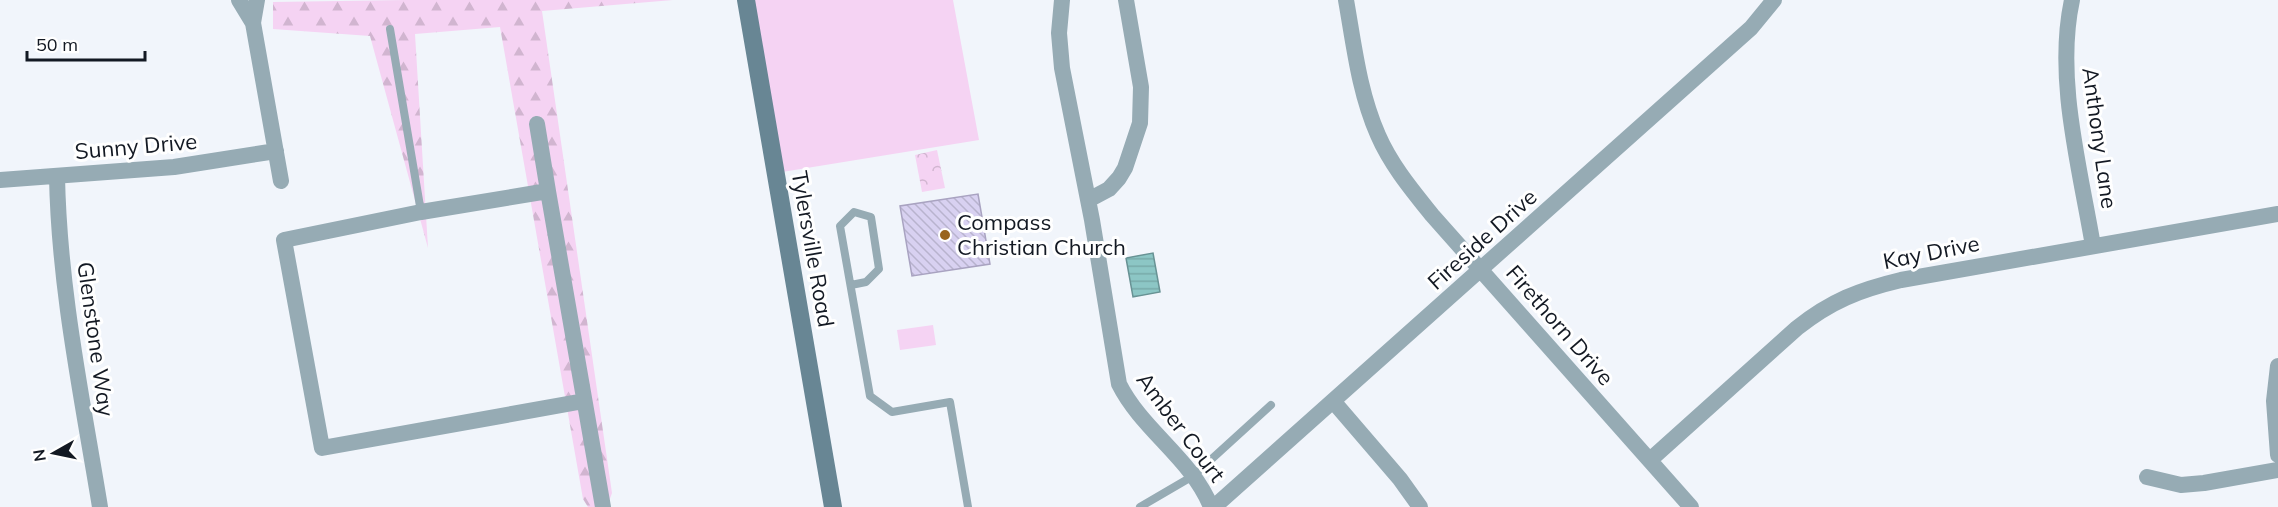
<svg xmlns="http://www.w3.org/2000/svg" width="2278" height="507" viewBox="0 0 2278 507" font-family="Mulish,sans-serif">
<defs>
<pattern id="forest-firs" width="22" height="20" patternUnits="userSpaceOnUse" patternTransform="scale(1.5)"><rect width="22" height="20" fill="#f5d3f3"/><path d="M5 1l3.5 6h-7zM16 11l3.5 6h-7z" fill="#d1b5d0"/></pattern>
<pattern id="park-crowns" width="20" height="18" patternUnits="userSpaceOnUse" patternTransform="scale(1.5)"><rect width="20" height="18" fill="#f5d3f3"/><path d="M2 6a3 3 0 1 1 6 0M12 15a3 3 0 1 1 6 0" fill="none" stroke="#d1b5d0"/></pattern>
<pattern id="water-rules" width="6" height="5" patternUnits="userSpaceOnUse" patternTransform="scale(1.5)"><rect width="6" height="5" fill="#8cc6c5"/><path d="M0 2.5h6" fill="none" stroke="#78aaa9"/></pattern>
<pattern id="building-back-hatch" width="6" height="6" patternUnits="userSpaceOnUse" patternTransform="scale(1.5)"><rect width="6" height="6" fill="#d8d1f1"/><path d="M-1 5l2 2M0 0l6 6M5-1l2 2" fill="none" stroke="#b8b3ce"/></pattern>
</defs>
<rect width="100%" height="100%" fill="#f1f5fb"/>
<path fill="#f5d3f3" d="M746,0h207l26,140 -203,33z
M933,325l3,20 -36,5 -3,-20z"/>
<path fill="url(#forest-firs)" d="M406,0h267l-131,11 70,482 -5,14h-19l-5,-8 -83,-472 -85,7 13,214 -58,-212 -97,-7v-27z"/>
<path fill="url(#park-crowns)" d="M937,150l8,38 -23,4 -7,-37z"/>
<path fill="url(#water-rules)" stroke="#689294" stroke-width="1.5" d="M1153,253l7,39 -27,5 -7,-39z"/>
<path fill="url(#building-back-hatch)" stroke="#a9a3c1" stroke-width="1.5" d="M978,194l12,70 -78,12 -12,-70z"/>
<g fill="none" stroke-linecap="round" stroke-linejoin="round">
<path stroke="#96abb4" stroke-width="8" d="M390,29l31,183
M851,285l15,-3 13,-13 -8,-52 -17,-5 -14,14 30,170 22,16 58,-10 18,105
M1140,507l53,-31 78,-71"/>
<path stroke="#96abb4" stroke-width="16" d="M239,0l14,23
M257,0l-4,23 28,158
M1062,0l-3,33 3,35 30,152 27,164c23,46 73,75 92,123
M1346,0c8,45 13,92 32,135 13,30 34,55 54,80l259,292
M2072,0c-17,78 8,168 21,246
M537,124l11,67
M57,176c2,112 25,221 43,331
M0,180l174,-13 102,-16
M1088,197h6l15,-8 10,-11 6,-10 15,-45 1,-36 -15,-87
M2278,366l-4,35 4,54
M584,401l-262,47 -38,-208 137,-28 127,-21 55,316
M1333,401l67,78 20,28
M1650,460l147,-132c34,-27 62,-38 104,-48l377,-66
M2147,477l34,8 23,-2 74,-13
M1214,507l537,-479 23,-28"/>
<path stroke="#688694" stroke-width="18" d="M746,0l87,507"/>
</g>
<circle fill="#99631c" stroke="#fff" stroke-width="2" cx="945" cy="235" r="6"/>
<g text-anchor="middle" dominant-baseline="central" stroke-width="6" stroke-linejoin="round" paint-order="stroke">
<g font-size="22" fill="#131923" stroke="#fff">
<text transform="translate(2100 138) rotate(82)">Anthony Lane</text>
<text transform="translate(136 146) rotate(-5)">Sunny Drive</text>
<text transform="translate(1482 239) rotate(-42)">Fireside Drive</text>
<text transform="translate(813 249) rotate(80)">Tylersville Road</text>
<text transform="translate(1931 252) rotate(-11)">Kay Drive</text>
<text transform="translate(1560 325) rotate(49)">Firethorn Drive</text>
<text transform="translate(96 339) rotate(82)">Glenstone Way</text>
<text transform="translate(1181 427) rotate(53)">Amber Court</text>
</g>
<g font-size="22" fill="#131923" stroke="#fff" text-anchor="start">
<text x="957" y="222">Compass<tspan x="957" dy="25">Christian Church</tspan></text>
</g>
</g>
<g transform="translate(54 453) rotate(261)" stroke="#ffffff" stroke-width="4.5" paint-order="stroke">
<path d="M0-4.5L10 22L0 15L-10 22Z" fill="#131923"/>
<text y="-9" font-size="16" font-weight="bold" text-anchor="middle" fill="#131923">N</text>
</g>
<path d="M27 51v9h118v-9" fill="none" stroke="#131923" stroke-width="3"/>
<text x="36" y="51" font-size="18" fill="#131923" stroke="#ffffff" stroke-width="4.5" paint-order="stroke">50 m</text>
</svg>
